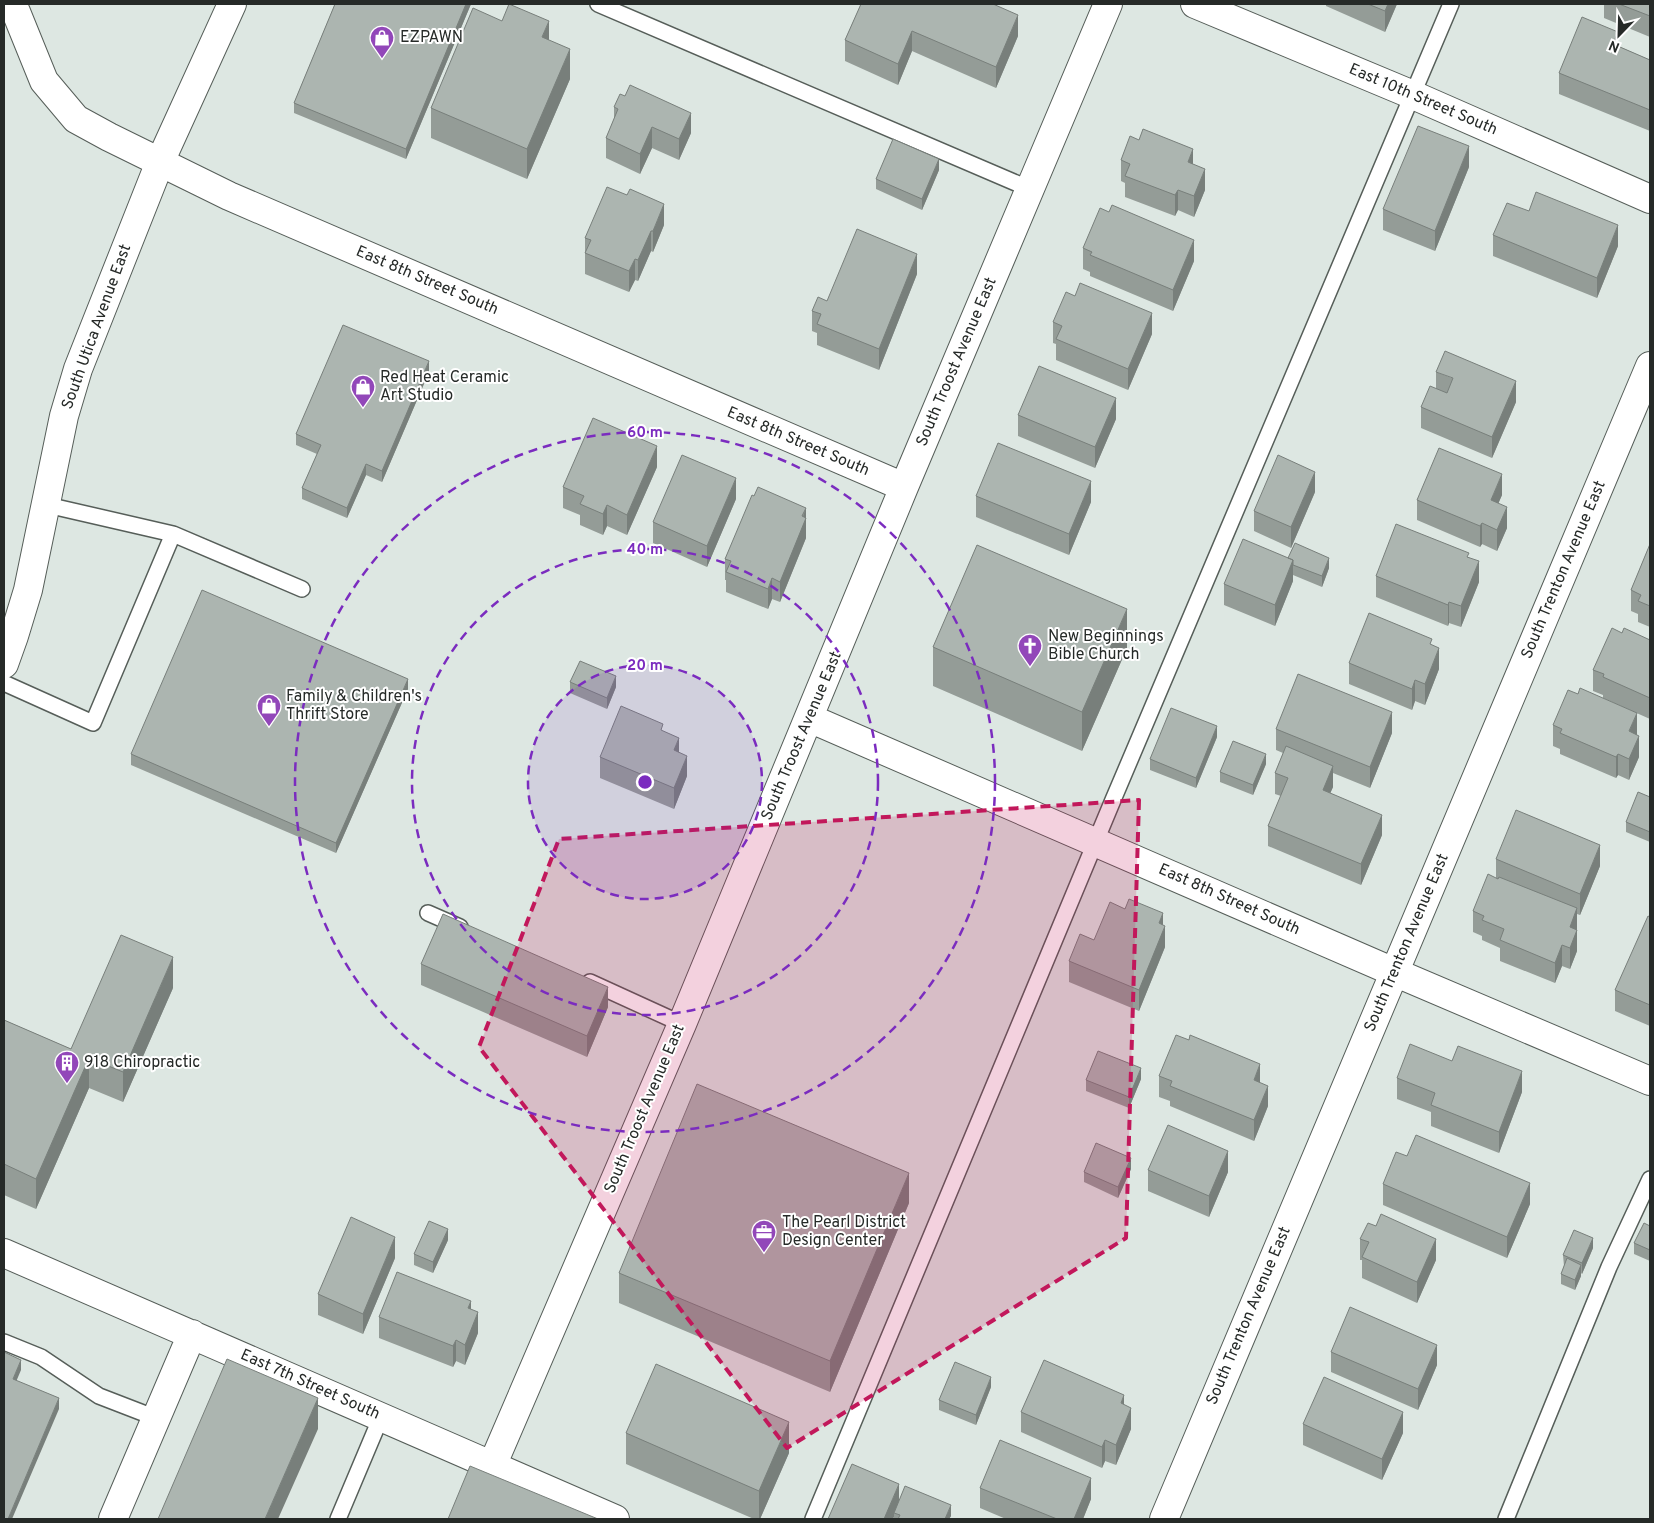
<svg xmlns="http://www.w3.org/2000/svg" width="1654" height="1523" viewBox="0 0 1654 1523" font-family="Overpass,sans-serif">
<rect width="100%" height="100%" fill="#dde7e2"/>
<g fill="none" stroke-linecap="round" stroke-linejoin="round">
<defs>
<path id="service" d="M598,4l432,185
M47,505l126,29 129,55
M4,683l89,40 80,-189
M428,913l32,14
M590,982l92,42
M4,1342l37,15 58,39 57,22
M338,1519l43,-102
M813,1519l300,-719 338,-796
M1506,1519l103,-252 41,-88"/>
<path id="minor" d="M10,4l6,8 28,69 32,38 33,18 120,59 675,291
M1195,4l218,91 237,104
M809,718l585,254 256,109
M4,1253l611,266
M492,1466l190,-442 222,-537 204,-483
M113,1519l79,-185
M1164,1519l486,-1153"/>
<path id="secondary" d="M4,664l10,-28 14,-46 36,-174 14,-47 82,-207 72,-158"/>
</defs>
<use href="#service" stroke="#565e59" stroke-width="18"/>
<use href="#minor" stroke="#565e59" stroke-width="30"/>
<use href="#secondary" stroke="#565e59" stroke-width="30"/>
<use href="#service" stroke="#fff" stroke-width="15"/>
<use href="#minor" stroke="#fff" stroke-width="28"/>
<use href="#secondary" stroke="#fff" stroke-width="28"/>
</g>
<path fill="#949c97" d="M335,4h136l-65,155 -112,-46v-10z
M861,4l157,32 -22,52 -84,-37 -14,34 -53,-24v-21z
M1326,4h71l-12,28 -59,-26z
M1604,4h46v33l-46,-19z
M549,40l21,39 -43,100 -96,-41v-30z
M1618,46l32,14v71l-91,-37v-21z
M614,107l77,26 -12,27 -27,-12 -12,26 -34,-16v-20l8,-19z
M1121,160l72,4 12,26 -11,27 -16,-7 -3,6 -50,-19v-14l-4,-2z
M1469,167l-34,84 -52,-21v-21z
M939,170l-17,40 -46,-21v-10z
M664,225l-11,27 -2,-1 -13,30 -3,-1 -6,12 -44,-18v-36z
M1493,235l125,11 -21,52 -104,-42z
M1083,248l111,13 -21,50 -83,-35v-4l-7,-3z
M917,274l-38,96 -62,-25v-12l-5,-2v-20z
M1053,322l99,12 -24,56 -72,-30v-16l-3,-1z
M429,372l-47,110 -16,-7 -19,43 -45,-19v-11l15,-34 -21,-9v-11z
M1436,372l80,30 -24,56 -71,-30v-21l15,-18z
M1018,415l98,4 -21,49 -77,-32z
M657,467l-30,68 -20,-9 -4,9 -23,-10v-10l-17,-7v-21z
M1315,492l-24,56 -37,-17v-20z
M1502,495l-4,8 9,25 -10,23 -15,-7 -2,3 -63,-27v-20z
M754,496l52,12v30l-26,64 -8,-3 -4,10 -42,-17v-12h-1v-21z
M976,496l115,6 -22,53 -93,-38z
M736,499l-29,68 -54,-24v-21z
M1650,544v83l-12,-5v-8l-7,-3v-21z
M1469,557l10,25 -18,45 -12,-4 -1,3 -72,-29v-21z
M1288,558l41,10 -7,19 -29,-12v6l-18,45 -51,-21v-21z
M1622,633l28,7v79l-47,-21v-3l-10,-4v-21z
M933,647l194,1 -45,103 -149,-65z
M1349,663l90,6 -14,36 -10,-4 -3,9 -63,-26z
M570,682l46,5 -9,22 -37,-16z
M408,689l-72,164 -205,-88v-11z
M1553,725l84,9 2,23 -10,23 -11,-5 -2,3 -56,-24v-5l-7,-3z
M1276,729l116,4 -22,55 -37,-15v14l-3,6 52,42 -21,50 -93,-39v-20l13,-30 -6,-2v-21l8,-20 -7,-3z
M663,731l16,21 8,24 -13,33 -74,-31v-21z
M1217,737l-21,51 -46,-18v-11z
M1266,764l-13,31 -33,-13v-10z
M1650,797v45l-24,-10v-10z
M1496,859l104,7 -20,49 -3,-1v37l-7,18 -8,-3 -7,17 -55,-22v-13l-18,-8v-4l-9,-4v-21l23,-33z
M1650,917v109l-35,-15v-21z
M1163,925l2,22 -26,64 -70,-29v-21l25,-21z
M421,964l187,43 -21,50 -166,-72z
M173,988l-50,114 -34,-14 -53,121 -32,-14v-175l67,29z
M1159,1076l101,7 8,23 -14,35 -84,-35v-5l-11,-4z
M1397,1078l125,14 -23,61 -68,-27v-14l-34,-13z
M1141,1079l-12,29 -43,-17v-11z
M1131,1169l-13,29 -34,-16v-10z
M1148,1170l80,2 -19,45 -61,-26z
M1383,1184l147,20 -23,54 -124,-53z
M909,1203l-79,189 -211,-89v-30z
M1650,1226v35l-16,-7v-11z
M1360,1239l76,21 -19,43 -55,-25v-18h-2z
M448,1240l-15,33 -19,-8v-11z
M1593,1248l-11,26 -1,-1v3l-6,14 -14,-6v-10l3,-8 -1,-11z
M395,1258l-32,76 -45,-19v-21z
M471,1310l7,23 -13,32 -9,-4 -3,6 -74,-29v-21z
M1331,1352l106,13 -19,45 -87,-38z
M991,1387l-15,38 -37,-15v-10z
M1021,1412l110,17 -15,36 -11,-4 -3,7 -81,-36z
M1303,1424l100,9 -21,47 -79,-35z
M626,1433l163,20 -29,66h-6l-128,-55z
M980,1488l111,11 -8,20h-77l-26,-11z
M899,1500l52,16 -2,3h-55v-2l-66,2z"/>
<path fill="#787f7b" d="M466,4h5l-65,155v-10z
M1388,4h9l-12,28v-21z
M1018,15v21l-22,52v-21z
M549,21v31l-7,-15z
M912,31v20l-14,34v-21z
M1618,32v21l-5,-9z
M570,49v30l-43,100v-30z
M691,113v20l-12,27v-21z
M652,127v21l-12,26v-20z
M1469,146v21l-34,84v-20z
M1193,149v20l-5,-7z
M939,159v11l-17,40v-11z
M1205,169v21l-11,27v-21z
M1178,190v20l-3,6v-21z
M664,204v21l-11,27v-21z
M1618,225v21l-21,52v-20z
M651,231v20l-13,30v-21z
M1194,240v21l-21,50v-21z
M917,254v20l-38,96v-21z
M635,259v21l-6,12v-21z
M1152,313v21l-24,56v-21z
M429,361v11l-47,110v-11z
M1516,381v21l-24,56v-21z
M1116,398v21l-21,49v-21z
M657,446v21l-30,68v-20z
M366,464v11l-19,43v-10z
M1315,472v20l-24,56v-21z
M1502,474v21l-11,26v-21z
M736,478v21l-29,68v-21z
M1091,481v21l-22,53v-21z
M607,505v21l-4,9v-21z
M1507,507v21l-10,23v-21z
M806,508v30l-26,64v-20z
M1482,523v21l-2,3v-21z
M1329,558v10l-7,19v-11z
M1293,560v21l-18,45v-21z
M1479,561v21l-18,45v-21z
M772,578v21l-4,10v-20z
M1449,602v21l-1,3v-21z
M1127,609v39l-45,103v-39z
M1439,648v21l-14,36v-21z
M616,676v11l-9,22v-11z
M408,679v10l-72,164v-10z
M1415,680v21l-3,9v-21z
M1392,712v21l-22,55v-21z
M1637,713v21l-8,18v-21z
M1217,726v11l-21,51v-10z
M1639,736v21l-10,23v-21z
M679,738v21l-5,-9z
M1266,754v10l-13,31v-10z
M1618,754v21l-2,3v-21z
M687,756v20l-13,33v-21z
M1333,766v21l-10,23v-20z
M1382,815v20l-21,50v-21z
M1600,845v21l-20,49v-21z
M1577,908v43l-7,18v-42z
M1163,913v18l2,-5v21l-26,64v-21l20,-67z
M1562,945v21l-7,17v-20z
M173,957v31l-50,114v-30z
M608,987v20l-21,50v-21z
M89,1058v30l-53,121v-30z
M1260,1064v20l-6,-4z
M1141,1068v11l-12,29v-11z
M1522,1071v21l-23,61v-21z
M1268,1086v20l-14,35v-21z
M1228,1151v21l-19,45v-21z
M1131,1158v11l-13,29v-11z
M909,1173v30l-79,189v-31z
M1530,1183v21l-23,54v-21z
M448,1229v11l-15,33v-11z
M395,1237v21l-32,76v-20z
M1593,1238v10l-11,26v-11z
M1436,1239v21l-19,43v-21z
M1581,1265v11l-6,14v-10z
M471,1301v21l-3,-14z
M478,1312v21l-13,32v-20z
M456,1340v21l-3,6v-21z
M1437,1345v20l-19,45v-21z
M21,1360v10l-8,19v-10z
M991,1377v10l-15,38v-10z
M1124,1395v21l-3,-13z
M59,1398v11l-47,110h-4z
M318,1398v31l-40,90h-13z
M1131,1408v21l-15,36v-20z
M1403,1412v21l-21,47v-21z
M789,1422v31l-29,66h-1v-28z
M1105,1440v21l-3,7v-21z
M1091,1478v21l-8,20h-9z
M899,1484v21l-5,8v4l-1,2h-9z
M951,1505v11l-2,3h-4z"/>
<path fill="#acb5b0" stroke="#787f7b" d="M335,4h131l-60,145 -112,-46z
M509,4l40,17 -7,16 28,12 -43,100 -96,-41 42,-100 29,13z
M861,4h132l25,11 -22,52 -84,-36 -14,33 -53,-24z
M1368,4h20l-3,7z
M1619,4h31v12z
M1582,17l36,15 -5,12 37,16v50l-91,-37z
M630,85l61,28 -12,26 -27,-12 -12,27 -34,-16 12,-29 -4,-2 6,-13 5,2z
M1418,126l51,20 -34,85 -52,-22z
M1143,129l50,20 -5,13 17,7 -11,27 -16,-6 -3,5 -50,-19 5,-12 -9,-4 9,-24 9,4z
M893,139l46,20 -17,40 -46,-20z
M607,187l20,8 3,-6 34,15 -11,27h-2l-13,29 -3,-1 -6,12 -44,-18 6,-13 -6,-2z
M1536,192l82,33 -21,53 -104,-43 14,-32 22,8z
M1112,205l82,35 -21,50 -83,-35 2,-3 -9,-4 17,-40 9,4z
M857,229l60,25 -38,95 -62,-25 4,-10 -9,-3 6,-14 9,4z
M1080,283l72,30 -24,56 -72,-30 6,-13 -9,-4 13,-30 9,4z
M343,325l86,36 -47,110 -16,-7 -19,44 -45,-20 19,-43 -25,-11z
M1445,351l71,30 -24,56 -71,-30 9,-21 17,7 6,-15 -17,-6z
M1039,366l77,32 -21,49 -77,-32z
M593,418l64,28 -30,69 -20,-10 -4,9 -23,-10 4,-8 -21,-9z
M998,443l93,38 -22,53 -93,-38z
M1439,448l63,26 -11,26 16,7 -10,23 -15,-7 -2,3 -63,-26z
M682,455l54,23 -29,68 -54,-24z
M1278,455l37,17 -24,55 -37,-16z
M758,487l48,21 -4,8 4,2 -26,64 -8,-4 -4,11 -42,-17 5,-11 -6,-2 27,-64 2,1z
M1396,524l73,29 -2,4 12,4 -18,45 -12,-4 -1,3 -72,-29z
M1243,539l50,21 -18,45 -51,-21z
M1295,543l34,15 -7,18 -29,-11v-5l-5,-2z
M1650,544v62l-12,-5 3,-6 -10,-5z
M977,545l150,64 -45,103 -149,-65z
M202,590l206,89 -72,164 -205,-89z
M1369,613l63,26 -2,5 9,4 -14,36 -10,-4 -3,9 -63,-26z
M1612,628l10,5 2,-5 26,12v58l-47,-21 1,-3 -11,-4z
M580,661l36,15 -9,22 -37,-16z
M1298,674l94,38 -22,55 -94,-38z
M1580,688l57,25 -8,18 10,5 -10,23 -11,-5 -2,3 -56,-24 2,-4 -9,-4 15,-35 10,4z
M621,706l42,18 -2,6 18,8 -5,12 13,6 -13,32 -74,-31z
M1171,708l46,18 -21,52 -46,-19z
M1233,741l33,13 -13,31 -33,-13z
M1286,746l47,20 -10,24 59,25 -21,49 -93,-38 20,-48 -13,-5z
M1638,792l12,5v35l-24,-10z
M1516,810l84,35 -20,49 -84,-35z
M1488,874l10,5 1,-2 78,31 -7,19 7,3 -7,18 -8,-3 -7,18 -55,-23 4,-11 -22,-9 2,-4 -11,-5z
M1129,899l34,14 -4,10 6,3 -26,64 -70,-29 11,-27 14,6 16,-38 15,7z
M443,914l165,73 -21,49 -166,-72z
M1648,916l2,1v88l-35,-15z
M121,935l52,22 -50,115 -34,-14 -53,121 -32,-15v-144l67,29z
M1176,1035l13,5 1,-5 70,29 -6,16 14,6 -14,34 -84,-34 2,-5 -13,-5z
M1410,1044l42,17 6,-15 64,25 -23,61 -68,-27 4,-12 -38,-15z
M1098,1051l43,17 -12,29 -43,-17z
M697,1084l212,89 -79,188 -211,-88z
M1168,1125l60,26 -19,45 -61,-26z
M1416,1135l114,48 -23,54 -124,-53 13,-32 11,4z
M1096,1143l35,15 -13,29 -34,-15z
M1381,1214l55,25 -19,43 -55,-25 7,-15 -9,-3 8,-16 8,3z
M351,1217l44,20 -32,77 -45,-20z
M429,1221l19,8 -15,33 -19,-8z
M1644,1223l6,3v24l-16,-7z
M1574,1230l19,8 -11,25 -19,-8z
M1567,1258l14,7 -6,15 -14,-6z
M397,1272l74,29 -3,7 10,4 -13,33 -9,-5 -3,6 -74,-29z
M1350,1307l87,38 -19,44 -87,-37z
M4,1352l17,8 -8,19 46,19 -51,121h-4z
M227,1359l91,39 -53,121h-107z
M1044,1360l80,35 -3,8 10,5 -15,37 -11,-5 -3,7 -81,-35z
M955,1362l36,15 -15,38 -37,-15z
M656,1364l133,58 -30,69 -133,-58z
M1324,1377l79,35 -21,47 -79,-35z
M1000,1440l91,38 -17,41h-17l-77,-31z
M852,1464l47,20 -15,35h-56z
M470,1466l128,53h-150z
M905,1486l46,19 -6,14h-47l2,-4 -6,-2z"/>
<path fill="#c2185b" fill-opacity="0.2" stroke="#c2185b" stroke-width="4" stroke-dasharray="10 6" stroke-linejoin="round" d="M1139,800l-13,438 -339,210 -308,-401 80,-208z"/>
<circle cx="645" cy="782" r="117" fill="#7b2cbf" fill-opacity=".12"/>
<g fill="none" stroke="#7b2cbf" stroke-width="2.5" stroke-dasharray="9 6">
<circle cx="645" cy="782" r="117"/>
<circle cx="645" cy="782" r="233"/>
<circle cx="645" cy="782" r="350"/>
</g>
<defs>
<symbol id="shop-pin" viewBox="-11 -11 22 30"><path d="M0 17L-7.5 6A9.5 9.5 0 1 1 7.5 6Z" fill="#9247b9" stroke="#fff"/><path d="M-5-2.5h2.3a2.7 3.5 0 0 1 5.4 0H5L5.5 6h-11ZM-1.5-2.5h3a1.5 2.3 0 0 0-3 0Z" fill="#fff"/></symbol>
<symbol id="church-pin" viewBox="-11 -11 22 30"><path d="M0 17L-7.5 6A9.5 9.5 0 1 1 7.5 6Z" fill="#9247b9" stroke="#fff"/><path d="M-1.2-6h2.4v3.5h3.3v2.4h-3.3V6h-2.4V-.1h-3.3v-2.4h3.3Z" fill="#fff"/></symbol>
<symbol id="building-pin" viewBox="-11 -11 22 30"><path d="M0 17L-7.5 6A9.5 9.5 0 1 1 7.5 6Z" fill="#9247b9" stroke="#fff"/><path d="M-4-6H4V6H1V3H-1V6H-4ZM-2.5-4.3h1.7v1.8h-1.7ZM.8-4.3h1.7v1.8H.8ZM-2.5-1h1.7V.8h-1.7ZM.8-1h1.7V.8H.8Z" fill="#fff"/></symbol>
<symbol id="office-pin" viewBox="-11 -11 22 30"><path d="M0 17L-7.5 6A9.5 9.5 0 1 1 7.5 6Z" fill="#9247b9" stroke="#fff"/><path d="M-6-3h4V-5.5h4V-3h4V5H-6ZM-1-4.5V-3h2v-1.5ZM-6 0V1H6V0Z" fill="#fff"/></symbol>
</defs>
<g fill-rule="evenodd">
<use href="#shop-pin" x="368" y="24" width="28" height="38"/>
<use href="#shop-pin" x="349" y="373" width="28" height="38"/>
<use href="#church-pin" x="1016" y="632" width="28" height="38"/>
<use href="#shop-pin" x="255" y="692" width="28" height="38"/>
<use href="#building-pin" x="53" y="1049" width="28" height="38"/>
<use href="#office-pin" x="750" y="1218" width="28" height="38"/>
</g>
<g text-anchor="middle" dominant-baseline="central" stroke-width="4" stroke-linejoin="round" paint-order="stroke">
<g font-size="16" fill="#262a28" stroke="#fff" text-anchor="start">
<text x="400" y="38">EZPAWN</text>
<text x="380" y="378">Red Heat Ceramic<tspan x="380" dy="18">Art Studio</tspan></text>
<text x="1048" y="637">New Beginnings<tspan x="1048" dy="18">Bible Church</tspan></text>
<text x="286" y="697">Family &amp; Children's<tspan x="286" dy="18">Thrift Store</tspan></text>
<text x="84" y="1063">918 Chiropractic</text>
<text x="782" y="1223">The Pearl District<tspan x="782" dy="18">Design Center</tspan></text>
</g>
<g font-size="16" fill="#262a28" stroke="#fff">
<text transform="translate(1423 100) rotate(23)">East 10th Street South</text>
<text transform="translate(427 281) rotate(23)">East 8th Street South</text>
<text transform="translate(97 327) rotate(-70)">South Utica Avenue East</text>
<text transform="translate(957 362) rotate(-67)">South Troost Avenue East</text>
<text transform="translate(798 442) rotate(23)">East 8th Street South</text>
<text transform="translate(1564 570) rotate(-67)">South Trenton Avenue East</text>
<text transform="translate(802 736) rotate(-67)">South Troost Avenue East</text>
<text transform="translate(1229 900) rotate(24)">East 8th Street South</text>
<text transform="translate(1407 943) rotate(-67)">South Trenton Avenue East</text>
<text transform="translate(645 1109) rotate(-67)">South Troost Avenue East</text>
<text transform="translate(1249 1316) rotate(-67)">South Trenton Avenue East</text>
<text transform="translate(310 1385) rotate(24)">East 7th Street South</text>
</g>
</g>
<circle cx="645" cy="782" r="8" fill="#7b2cbf" stroke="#fff" stroke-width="2.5"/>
<g font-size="15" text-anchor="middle" font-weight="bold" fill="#7b2cbf" stroke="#fff" stroke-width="4" stroke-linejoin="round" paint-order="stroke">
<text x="645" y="437">60 m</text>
<text x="645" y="554">40 m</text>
<text x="645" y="670">20 m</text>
</g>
<rect width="1654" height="1523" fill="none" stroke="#262a28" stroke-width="10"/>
<g transform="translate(1619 35) rotate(203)" stroke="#ffffff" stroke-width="4" paint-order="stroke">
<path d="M0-4L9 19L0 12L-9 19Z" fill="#262a28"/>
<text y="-8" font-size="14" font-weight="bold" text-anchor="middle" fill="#262a28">N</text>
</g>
</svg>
